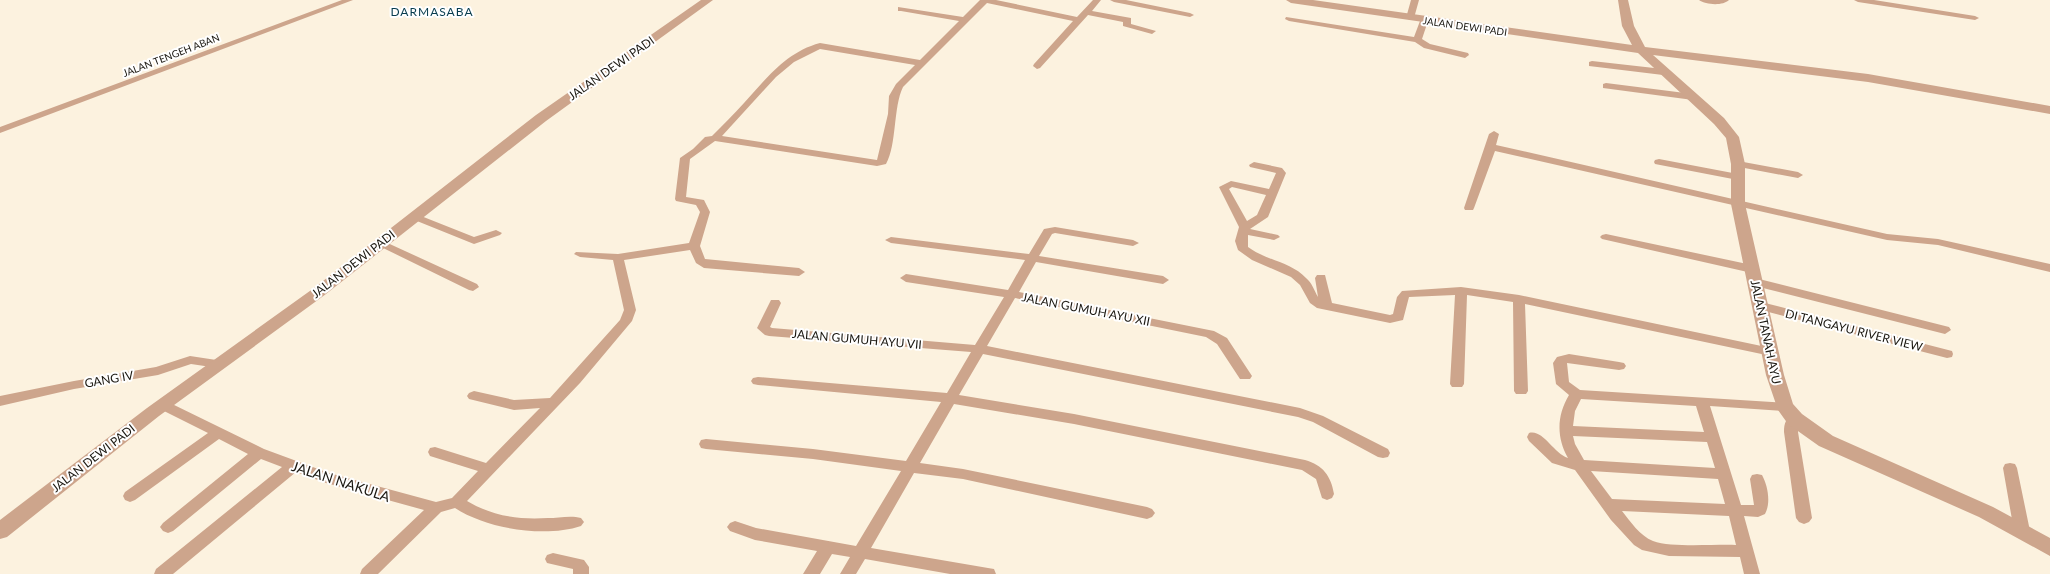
<svg xmlns="http://www.w3.org/2000/svg" width="2050" height="574" viewBox="0 0 2050 574" font-family="Lato,sans-serif">
<rect width="100%" height="100%" fill="#fcf2df"/>
<g fill="none" stroke-linecap="round" stroke-linejoin="round">
<path fill="#cda58c" fill-rule="evenodd" d="M342,0h11l-353,133v-6z
M980,0h16l81,17 16,-17h8l-9,11 39,7v6l25,7 -4,3 -29,-8v-4l-35,-7 -48,53 -3,1 -4,-3 1,-2 39,-43 -86,-18 -84,84c-10,20 -6,58 -17,77l-9,2 -162,-25 -25,18 -4,38 18,3 6,12 -10,34 5,13 94,9 6,4 -6,4 -95,-8 -8,-5 -6,-13 -66,10 12,50 -4,11 -52,62 -113,118c25,15 52,19 81,17 10,0 23,-3 33,0l3,4 -3,4c-36,12 -94,3 -126,-18l-14,4 -63,62h-18l2,-5 62,-59 -98,-27 -30,-11 -123,102h-19l2,-5 126,-102 -21,-8 -88,72 -5,2 -5,-2 -3,-4 3,-4 85,-69 -29,-15 -84,61 -5,2 -5,-2 -2,-4 2,-4 83,-59 -50,-25 -2,-3 2,-3h10l96,47 65,24 107,29 16,-4 26,-27 -48,-15 -2,-4 2,-4 5,-1 51,16 54,-55 -26,2 -45,-11 -2,-3 2,-3 5,-2 40,9 36,-2 70,-78 4,-10 -11,-50 -33,-3 -6,-3 2,-2 42,2 71,-11 11,-31 -4,-7 -20,-4 -1,-2 5,-41 13,-9 12,-12 7,-1c11,-11 22,-22 32,-33 23,-25 42,-51 76,-60l100,17 39,-39 -58,-10h-3v-4l65,10zM820,49l95,16 -19,19 -7,12 -1,18 -11,46 -155,-24 54,-59 18,-15z
M1110,0h16l64,13 4,2 -4,2 -76,-15z
M1411,0h8l-5,18 -4,2 -4,-2z
M1699,0h30c-6,6 -23,5 -30,0z
M1854,0h20l101,16 4,2 -4,2 -117,-18z
M1286,17l128,20 6,-16 4,-2 4,2 -6,18 8,5 38,9 1,2 -4,3 -41,-10 -9,-6 -126,-21 -4,-2z
M1592,61l71,8 4,3 -4,3 -74,-9v-4z
M1606,83l87,11 5,3 -5,3 -90,-12v-4z
M1494,131l5,3 -3,11 391,89 51,5 112,25v8l-112,-27 -51,-5 -392,-89 -21,57 -1,2h-8l-1,-2 25,-74z
M1659,159l79,15 5,3 -5,3 -83,-16 -1,-2 1,-2z
M1738,161l60,11 5,3 -5,3 -64,-12 -1,-2z
M1254,162l28,6 4,5 -18,44 -18,12 28,6 2,2 -6,3 -26,-5v12c17,13 43,15 58,31 6,5 8,12 12,19l-3,-19 2,-3h8l7,28 58,12 3,-1 4,-17 5,-6 59,-4 58,8 252,53 5,1 1,3 -1,3 -5,1 -246,-52 3,87 -2,3h-10l-2,-3 -1,-89 -46,-7 -3,89 -2,3h-10l-2,-3 5,-89 -46,2 -6,23 -13,3 -73,-15 -7,-5 -10,-18 -9,-8 -39,-17 -14,-10 -3,-9 4,-14 -20,-40 12,-6 38,8 7,-16 -26,-6 -1,-2zM1232,187l34,8 -9,20 -10,6 -18,-32z
M416,214l58,23 22,-7 6,3 -2,2 -26,9 -62,-25 -2,-2z
M1055,227l78,13 6,3 -6,3 -78,-13 -3,1 -13,22 124,20 6,4 -6,4 -127,-22 -17,30 195,39 13,7 25,38 -2,3h-10l-23,-35 -11,-7 -191,-39 -28,48 313,62 23,8 65,33 2,4 -2,4 -5,1 -5,-1 -65,-35 -15,-5 -315,-63 -24,41 115,19 231,46c18,5 26,16 29,34l-2,4 -5,2 -5,-2 -6,-19 -14,-9 -228,-46 -120,-20 -34,59 43,6 184,38 5,2 3,4 -3,4 -5,2 -184,-40 -49,-6 -43,75 117,20 6,1 2,5h-46l-85,-15 -9,15h-16l10,-17 -18,-3 -12,20h-17l14,-23 -62,-11 -25,-9 -3,-4 3,-4 5,-2 21,7 100,18 45,-75 -88,-12 -107,-10 -5,-1 -2,-4 2,-4 5,-1 107,10 93,12 35,-59 -183,-17 -5,-1 -2,-3 2,-3 5,-1 189,16 24,-41 -202,-16 -4,-1 -8,-7 14,-28h8l2,3 -11,24 2,1 203,17 29,-48 -98,-15 -6,-4 6,-4 102,16 17,-30 -134,-17 -6,-3 6,-3 138,17 15,-25z
M1606,234l146,31 6,4 -6,4 -150,-34 -2,-2 2,-2z
M381,240l96,44 2,3 -6,4 -4,-1 -92,-45 -2,-2z
M1755,278l194,49 2,3 -6,4 -194,-49 -2,-3z
M1761,302l191,49 1,3 -1,3 -5,1 -190,-49 -2,-3z
M1569,354l50,8 5,1 2,3 -2,3 -5,1 -52,-7 2,19 11,8 209,13 2,3 -2,3 -5,2 -74,-5 31,99h13l-4,-26 2,-4 5,-1 5,1c6,11 9,28 3,39l-7,3 -14,-1 16,58h-16l-4,-17 -71,-1 -27,-6 -8,-5 -23,-25 -36,-50 -23,-7 -23,-22 -2,-4 2,-4c14,-4 24,20 39,25 -12,-21 -11,-43 1,-63l-13,-11 -3,-21 4,-6zM1581,399l115,7 8,26 -131,-6 2,-15zM1573,436l134,6 8,26 -131,-8 -9,-16zM1591,471l127,8 7,25 -113,-5zM1622,511l107,5 7,29c-21,-1 -64,3 -83,-4 -13,-5 -23,-20 -31,-30z
M190,356l33,5 2,3 -2,3 -5,1 -27,-4 -33,11 -84,14 -74,17v-10l74,-15 82,-14z
M1795,414l5,2 2,3 -4,6v7l14,86 -3,4 -5,2 -5,-2 -3,-4 -12,-86c0,-9 2,-15 11,-18z
M2010,463l5,1 2,4 13,63 -3,4 -5,2 -5,-2 -3,-4 -11,-63 2,-4z
M553,553l31,7 5,7v7h-16v-5l-26,-6 -2,-4 2,-4z"/>
<path fill="#cda58c" fill-rule="evenodd" d="M701,0h12l-167,121 -220,173 -167,122 -152,121 -7,2v-19l147,-112 167,-120 222,-173z
M1286,0h27l319,45 -10,-19 -4,-26h10l6,26 11,21 223,27 182,32v8l-182,-32 -215,-27 71,63 15,19 6,27v40l39,171 9,29 9,10 31,22 160,71 57,31v18l-71,-39 -160,-71 -31,-22 -10,-14 -12,-35 -35,-171v-40l-5,-26 -12,-14 -76,-71 -347,-50z"/>
</g>
<g text-anchor="middle" dominant-baseline="central" stroke-width="4" stroke-linejoin="round" paint-order="stroke">
<g font-size="10" fill="#1a1710" stroke="#fff">
<text transform="translate(1465 26) rotate(8)">JALAN DEWI PADI</text>
<text transform="translate(171 55) rotate(-21)">JALAN TENGEH ABAN</text>
</g>
<g font-size="12" letter-spacing="1" fill="#073c4e" stroke="#fff">
<text x="432" y="11">DARMASABA</text>
</g>
<g font-size="12" fill="#1a1710" stroke="#fff">
<text transform="translate(611 68) rotate(-35)">JALAN DEWI PADI</text>
<text transform="translate(353 264) rotate(-38)">JALAN DEWI PADI</text>
<text transform="translate(1086 309) rotate(11)">JALAN GUMUH AYU XII</text>
<text transform="translate(1854 330) rotate(14)">DI TANGAYU RIVER VIEW</text>
<text transform="translate(1766 332) rotate(78)">JALAN TANAH AYU</text>
<text transform="translate(857 339) rotate(5)">JALAN GUMUH AYU VII</text>
<text transform="translate(109 379) rotate(-10)">GANG IV</text>
<text transform="translate(93 458) rotate(-38)">JALAN DEWI PADI</text>
</g>
<g font-size="14" fill="#1a1710" stroke="#fff">
<text transform="translate(341 481) rotate(18)">JALAN NAKULA</text>
</g>
</g>
</svg>
